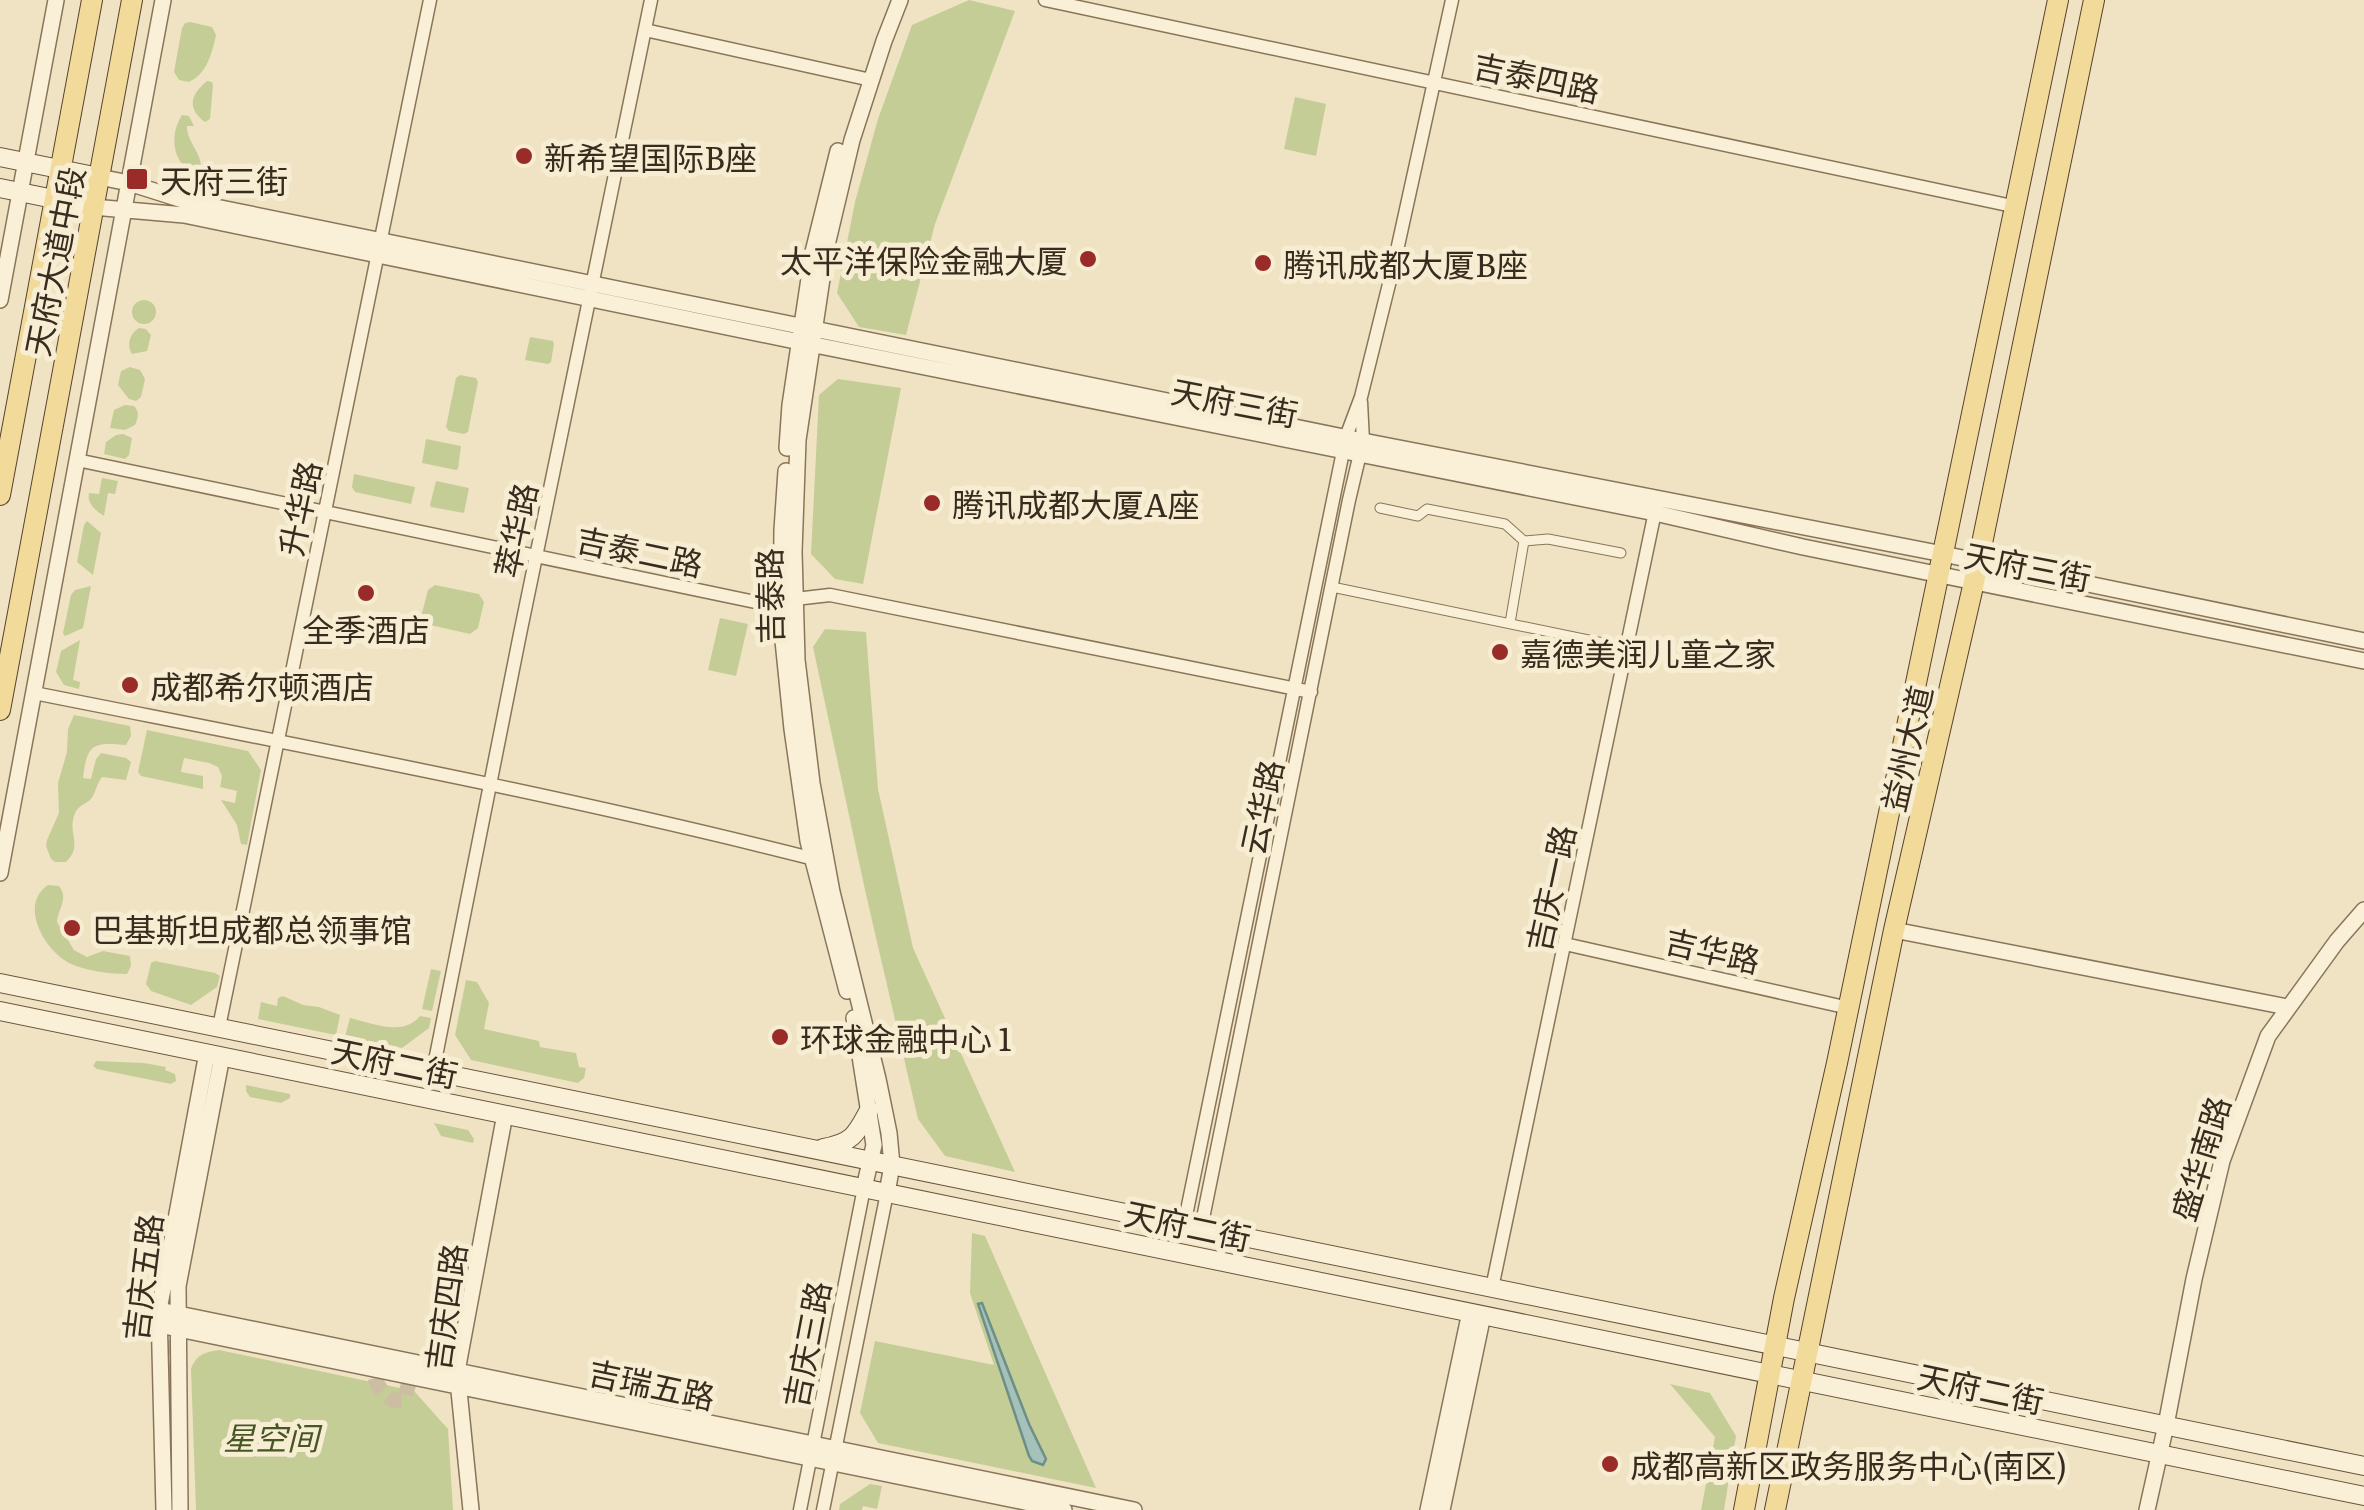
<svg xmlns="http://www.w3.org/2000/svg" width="2364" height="1510" viewBox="0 0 2364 1510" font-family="Literata,'Noto Sans SC',serif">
<rect width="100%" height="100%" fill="#efe3c3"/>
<path fill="#c5cd97" d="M969,0l46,11 -80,213 -29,111 -47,-8 -22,-34 18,-91 23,-83 34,-94z
M190,22l22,5 4,8c-4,18 -9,39 -27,47l-10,-2 -5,-8 8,-44 3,-5z
M207,81l5,1 1,3 -3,34 -5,3c-19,-14 -14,-28 2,-41z
M1295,97l31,7 -10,52 -32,-7z
M182,115l7,1 5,10h-7c0,19 17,26 14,48l-4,2c-24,-11 -29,-39 -15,-61z
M132 312a12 12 0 1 1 24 0a12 12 0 1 1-24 0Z
M139,328l7,1 5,6 -4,16 -15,3c-6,-9 -2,-21 7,-26z
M530,337l23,4 1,3 -3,18 -3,2 -23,-4z
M130,367l10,3 5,9 -4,18 -5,4 -7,-2 -11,-14 3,-14z
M460,375l16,3 2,4 -10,50 -4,2 -15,-3 -3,-4 10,-49z
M838,379l63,9 -38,196 -28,-5 -24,-25 8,-159z
M125,405l9,1c6,6 4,12 1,19l-10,5 -15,-2 4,-18z
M123,434l9,4 -3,17 -4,4 -21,-5 2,-12 10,-7z
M426,439l35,7 -3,23 -2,1 -34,-7z
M354,474l61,13 -4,17 -56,-12 -3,-5z
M102,478l16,3 -3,13 -7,-1 -4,23c-9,-6 -17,-12 -15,-23l10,1z
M436,481l33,7 -5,25 -33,-6 -1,-2z
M87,521l14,12 -8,42 -16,-13 7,-37z
M435,585l44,9 5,8 -6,26 -8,6 -44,-10 -5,-7 7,-27z
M91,586l-8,42 -18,8 -2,-3 8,-38 4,-5z
M720,618l28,6 -12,52 -28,-6z
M825,629l41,3 12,157 35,159 102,224 -70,-16 -27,-37 -53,-229 -52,-243z
M80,640l-7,40 7,2 -1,7 -15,-4 -8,-13 5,-21z
M74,715l56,11 1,10 -5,9c-32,-3 -39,-2 -43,33l8,1 5,-20 5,-6 25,5 5,4 -5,18 -24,-3c-5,6 -6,15 -11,22 -7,7 -14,6 -17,17 -6,19 9,29 -8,46h-11l-4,-3 -5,-13 1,-6 12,-27 -1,-30 9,-31 1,-23z
M147,730l101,21 13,19 -14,75 -6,-1 -4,-19 -16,-25 14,3 2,-12 -17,-4 2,-11 -4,-9 -9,-4 -25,-5 -3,14 22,4v13l-62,-13 -3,-4z
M48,885l11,1c10,13 -1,23 -2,36l17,28 13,7 16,-6 27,5 1,10 -4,8c-16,0 -40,-3 -56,-10 -26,-12 -53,-59 -23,-79z
M155,961l60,12 5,3 -3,11 -26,18 -40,-14 -5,-7 5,-21z
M431,969l10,2 -9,40 -10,-2z
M466,980l11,2 12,21 -5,26 55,12 1,6 36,6 3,14 7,1 -2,10 -6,5 -107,-23 -16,-25z
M283,996l20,9 16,2 21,8 -4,20 -78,-16 3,-17 16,4 1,-8z
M420,1016l11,2 -2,10 -27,20 -57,-11 5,-19c22,5 53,19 70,-2z
M96,1061l48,2 22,4 -1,3 10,4 1,7 -5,3 -74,-15 -4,-3z
M246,1085l44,9v4l-9,5 -31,-6 -4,-6z
M434,1123l34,7 6,9 -1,4 -32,-7z
M972,1233l13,3 111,252 -218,-45 -18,-30 15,-72 119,24 -24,-72z
M219,1350l195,41 34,38 5,81h-257l-5,-141c5,-14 14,-17 28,-19z
M1670,1384l40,9 26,43 -12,74h-23l14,-73z
M870,1484l12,2 -5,23 -14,-3 -1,4h-23l1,-6z"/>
<path fill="#a5c1ba" stroke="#6c9088" stroke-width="2.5" d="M982,1303l47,121 17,35 -3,6 -11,-4 -3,-5 -51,-152z"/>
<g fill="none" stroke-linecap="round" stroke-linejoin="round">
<path stroke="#cbbea2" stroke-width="15" stroke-dasharray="15 8" stroke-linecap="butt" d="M171,1319h-2l3,191
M375,1378c3,11 10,16 19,23l10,-1 9,-31"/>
<defs>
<path id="pedestrian" d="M1380,508l38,8 9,-7 78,15 19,17 -14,82
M1524,541l24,-2 73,14
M1332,587l295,61"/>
<path id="minor" d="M1045,0l972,207
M645,30l226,50
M77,460l683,143 70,-8 481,97
M34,693c262,52 525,101 784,167
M1565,944l284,64
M219,1027l211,-1027
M433,1071l87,-437 131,-634
M1184,1225l162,-788 15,-40 33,-133 58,-264
M1201,1228l148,-728 14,-59 -2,-39
M1492,1288l164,-781
M800,1510l64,-322
M823,1510l64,-317"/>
<path id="tertiary" d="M99,177l30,6 57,18 1177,240 580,113 421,87
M93,207l91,8 616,127 855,171 148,34 561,114
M0,300l56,-300
M787,448l3,-43 23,-153 25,-101
M786,471l-4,59 -1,91 11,108 16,112 39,150
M0,873l163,-873
M1894,930l393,77
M854,1018l20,127 -10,43
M887,1193l5,-28 -3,-32 -11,-54 -46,-187 -20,-109 -15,-123 -3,-108 4,-112 29,-195 25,-105 32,-99 16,-41
M159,1310l975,200
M159,1325l905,185
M164,1510l-5,-200 48,-257
M180,1510l-2,-224 44,-230
M471,1510l-14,-139 48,-257
M1428,1510l42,-198
M1442,1510l41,-195
M2147,1510l19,-85 28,-146 28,-118 46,-125 69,-95 27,-31"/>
<path id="secondary" d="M0,157l99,20
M0,188l93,19
M0,983l2364,483
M0,1011l2364,485
M823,1148c29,-5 33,-13 46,-38"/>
<path id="primary" d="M0,495l92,-495
M0,710l132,-710
M1744,1510l40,-212 53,-235 221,-1063
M1775,1510l119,-580 80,-348 120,-582"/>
</defs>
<use href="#pedestrian" stroke="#89755a" stroke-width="11"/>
<use href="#minor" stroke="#89755a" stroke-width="15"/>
<use href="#tertiary" stroke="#89755a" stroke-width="18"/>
<use href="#secondary" stroke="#6b563d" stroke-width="20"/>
<use href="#primary" stroke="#57432e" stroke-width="22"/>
<use href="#pedestrian" stroke="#f9f0d7" stroke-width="9"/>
<use href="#minor" stroke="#f9f0d7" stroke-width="12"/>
<use href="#tertiary" stroke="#f9f0d7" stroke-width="15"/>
<use href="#secondary" stroke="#f9f0d7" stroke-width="18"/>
<use href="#primary" stroke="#f2da9b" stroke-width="20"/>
</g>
<g fill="#992c29" stroke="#f6edd3" stroke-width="4">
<circle cx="524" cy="156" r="10"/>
<rect x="125" y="167" width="24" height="24" rx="5"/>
<circle cx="1088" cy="259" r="10"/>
<circle cx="1263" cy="263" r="10"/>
<circle cx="932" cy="503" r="10"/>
<circle cx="366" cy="593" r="10"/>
<circle cx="1500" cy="652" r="10"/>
<circle cx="130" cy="685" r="10"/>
<circle cx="72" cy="928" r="10"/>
<circle cx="780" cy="1037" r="10"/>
<circle cx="1610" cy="1464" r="10"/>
</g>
<g text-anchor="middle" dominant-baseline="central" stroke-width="10" stroke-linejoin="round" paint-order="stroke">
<g font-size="32" fill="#392c1e" stroke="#f6edd3">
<text transform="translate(1537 76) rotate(12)">吉泰四路</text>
<text transform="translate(53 261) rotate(-79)">天府大道中段</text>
<text transform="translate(1235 401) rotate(11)">天府三街</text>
<text transform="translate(298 508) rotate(-78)">升华路</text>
<text transform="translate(514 530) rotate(-78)">萃华路</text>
<text transform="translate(640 550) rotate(12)">吉泰二路</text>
<text transform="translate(2028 565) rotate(11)">天府三街</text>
<text transform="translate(768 596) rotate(-91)">吉泰路</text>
<text transform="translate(1905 748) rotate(-77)">益州大道</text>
<text transform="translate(1260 807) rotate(-78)">云华路</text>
<text transform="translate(1549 888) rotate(-78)">吉庆一路</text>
<text transform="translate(1713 949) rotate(13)">吉华路</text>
<text transform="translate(395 1061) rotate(12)">天府二街</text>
<text transform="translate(2199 1158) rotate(-73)">盛华南路</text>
<text transform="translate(1188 1224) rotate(12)">天府二街</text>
<text transform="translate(141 1277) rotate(-83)">吉庆五路</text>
<text transform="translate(444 1307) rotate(-82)">吉庆四路</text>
<text transform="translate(805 1344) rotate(-79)">吉庆三路</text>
<text transform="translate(652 1383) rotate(12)">吉瑞五路</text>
<text transform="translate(1981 1387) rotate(12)">天府二街</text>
</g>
<g font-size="32" fill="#392c1e" stroke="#f6edd3" text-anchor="start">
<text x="544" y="156">新希望国际B座</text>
<text x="160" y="179">天府三街</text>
<text x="1068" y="259" text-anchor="end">太平洋保险金融大厦</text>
<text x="1283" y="263">腾讯成都大厦B座</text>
<text x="952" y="503">腾讯成都大厦A座</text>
<text x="366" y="628" text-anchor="middle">全季酒店</text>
<text x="1520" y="652">嘉德美润儿童之家</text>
<text x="150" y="685">成都希尔顿酒店</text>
<text x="92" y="928">巴基斯坦成都总领事馆</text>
<text x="800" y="1037">环球金融中心 1</text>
<text x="1630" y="1464">成都高新区政务服务中心(南区)</text>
</g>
<g font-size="32" font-style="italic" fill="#475624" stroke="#f6edd3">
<text x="271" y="1436">星空间</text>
</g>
</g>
</svg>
